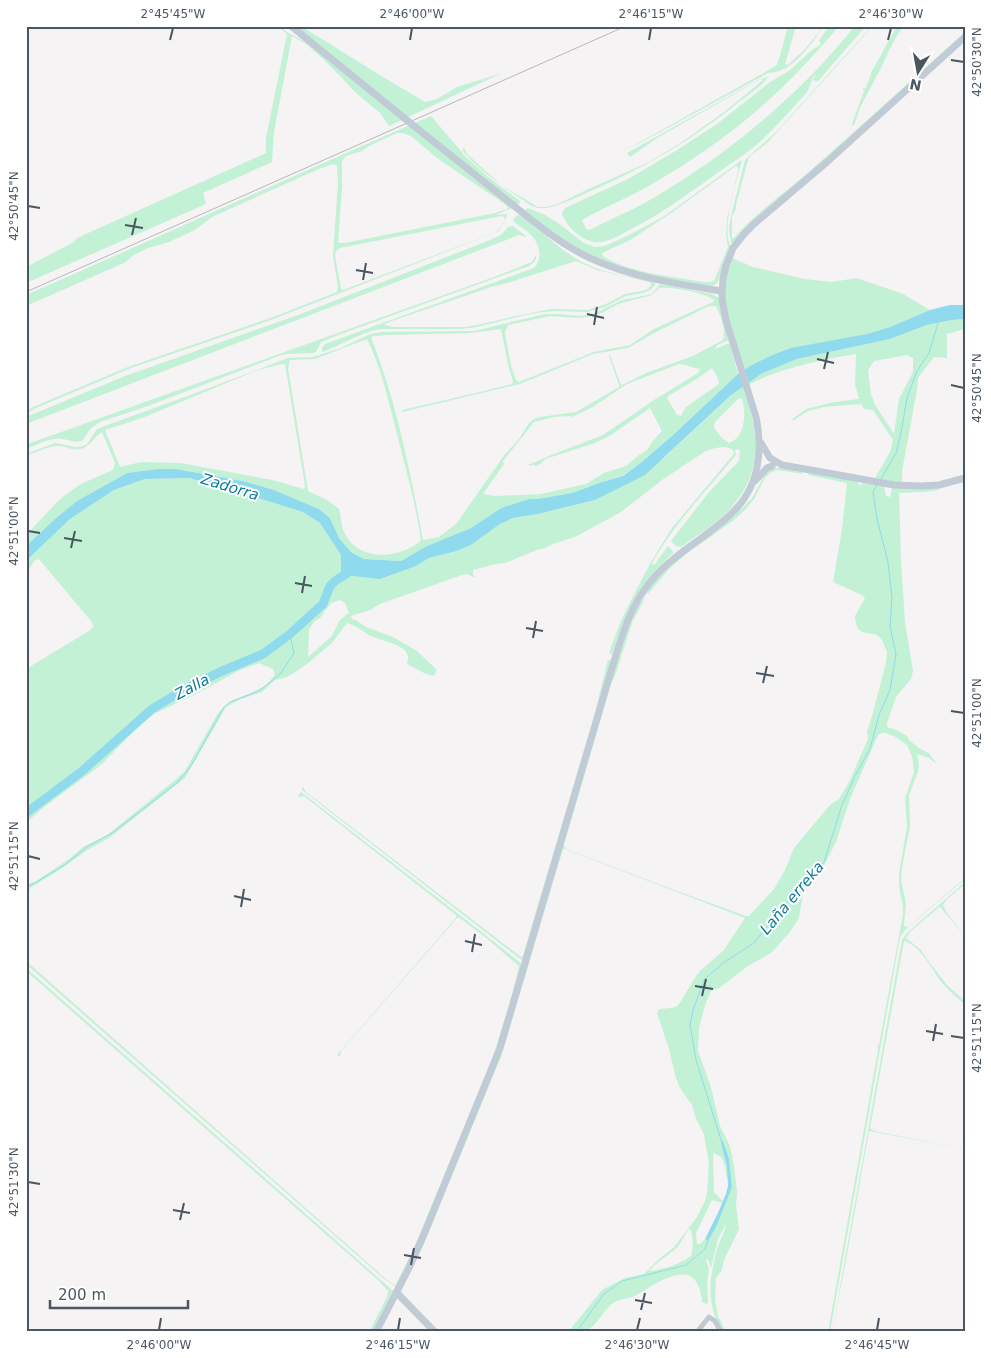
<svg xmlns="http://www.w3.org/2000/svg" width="991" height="1358" viewBox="0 0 991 1358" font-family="'DejaVu Sans',sans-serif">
<rect width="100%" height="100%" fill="#f5f3f3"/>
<path fill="#c3f1d5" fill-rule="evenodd" d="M277,26c6,2 9,6 15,9 6,3 12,6 18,10l-3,-9 -10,-10h4l77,48 47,28 12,-3 20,-12 45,-14 -113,53 -9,-13 -24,-20 -12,-13 -22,-22 -16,-14 -14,-8 -18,96 -2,30 -69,31 3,11 -180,79v-16l48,-25 3,-4 189,-85v-15l21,-104z
M788,26h8l-11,38 3,1 17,-16 19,-23c-14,19 -30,46 -56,47l-126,69 -16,8 150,-84 4,-10z
M829,26h10c-24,28 -49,56 -77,80 -35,31 -75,58 -115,81 -21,12 -45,21 -65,33l4,9 3,1c16,-8 32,-15 48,-23 14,-7 26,-15 39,-23 68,-43 129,-96 179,-158h11l-48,55h-3l-2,-2 3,-3 -1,-1c-5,6 -4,11 -8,17 -17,19 -34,39 -53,55 -10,8 -21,15 -31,22 -28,20 -56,41 -86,57 -11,5 -23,14 -35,16 -16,3 -36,-14 -40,-29l3,-5 63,-29 46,-27 43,-28 53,-42 19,-11 24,-22 7,-4 1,-2 -2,-2z
M872,26h1l-96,106 -11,12 -16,12 -2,4 -12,45v4l-4,7v22h2c22,-26 51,-45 77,-68 52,-46 103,-92 154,-138v2c-53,48 -105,97 -159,143 -25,21 -53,39 -73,66h-2l-2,-14 2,-13 14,-56 32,-29z
M897,26h7c-13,15 -18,35 -28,51 -5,11 -11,20 -16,31 -3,6 -3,13 -7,18l-1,-2 12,-33 -2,-2 4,-1 6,-17z
M768,77c-6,9 -19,17 -29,25 -44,36 -95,66 -148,89 -14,6 -28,13 -43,17h-10l-6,-2c-25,-17 -51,-33 -70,-56l2,-2 3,6 34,31 37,22h9l11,-3 26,-13 65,-29 33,-20 42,-30 39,-32 -2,-1 -104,59 -27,19 -3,-4 133,-74z
M431,116l34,40 23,21 32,24 -1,3h-3l-101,-81z
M410,125l102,83 -14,6v1l9,-1v2l-8,15 -228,89 -140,48 -95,40 -10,6v-3l7,-4 95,-40 148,-51 61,-24 1,-5 -5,-31 5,-73 -1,-17 -3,-2 -13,4 -109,49 -17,13 -26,12 -21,6 -14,7 -10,8 -98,43v-11c128,-56 256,-114 384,-170zM397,133h5l9,3 26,22 66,45 5,4 -1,2 -12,4 -150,30h-5l-2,-1 4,-54v-27l4,-5 16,-5 7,-5zM501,216l3,1 1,2 -5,9 -4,4 -153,58 -2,-1 -6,-34 1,-4 4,-3z
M742,160c-5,19 -22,71 -11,87l-14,36 -3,2 -6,1c-41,-7 -80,-14 -118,-32 -23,-11 -44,-27 -65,-41l1,-4 2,-1 17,7 13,8 26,20 10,4 11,-1 24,-11 34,-18zM736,166l2,1v3l-11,49 -1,15 2,13 -14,34 -4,1h-8c-30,-6 -74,-9 -99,-26l-1,-3 28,-13 41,-27z
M519,215c22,15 41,36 65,48 22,11 48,14 71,19v3l-5,5 -7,3 -17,3 -21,11 -18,5 -32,-1 -12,1 -18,3 -48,12 -17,2h-80c-21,4 -38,16 -58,23v-4l3,-4 209,-76c10,-11 5,-26 -5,-35 -5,-5 -12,-7 -16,-13l3,-4zM576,261l21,9 48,11 6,2v2l-3,4 -6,2 -17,3 -19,10 -18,6 -37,-1 -35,7 -39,9 -12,2h-72l-9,-2 5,-3 102,-35 13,-3z
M513,226l14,11 -8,-2 -493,189v-7l99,-41 173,-61 192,-75 11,-5 7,-8z
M536,255c1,5 -3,9 -7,11l-188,68 -20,8 -5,10 -3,1 -28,1 -9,3 -128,49 -48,16 -9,6 -9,13c-10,2 -11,-1 -20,-2 -12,-2 -25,6 -36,10v-5l10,-3 458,-164 38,-15z
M732,258l21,9 52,12 27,3 25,-4 46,16 27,16 -40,17 -23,7 -97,22 -26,14c-6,-23 -21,-59 -20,-81 0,-11 4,-21 8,-31z
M660,284l52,10 7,4 10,42 -12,5 -2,4 15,-6 8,31 -66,62 -29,25 -21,15 -20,6 -30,11 -34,6h-9l-28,9 -30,20 -44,18 -26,15 -37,-2 -8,-4 -5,-3 -12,-14 -9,-20 -11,-9 -45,-19 -31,-9 -67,-12h-19l-30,4 -50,28 -22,18 -29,27v-15h4l27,-29 12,-10 12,-8 32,-14 2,-7 -13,-31c-8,5 -12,15 -22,17 -8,2 -15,-4 -23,-3 -8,0 -23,7 -31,10v-2l29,-11 21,4 7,-1 4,-2 10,-15 16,-6 80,-29 95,-36 25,-1 28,-9 29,-14 12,-2 92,-1 71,-17h13l22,2 13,-2 29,-14 30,-6zM659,288c10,-2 48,5 55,12l-1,2 -59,27 -24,16 -36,7 -75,30 -3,-2 -5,-14 -6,-34 3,-7 42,-9 30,2 12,-2 10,-3 16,-9 34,-9zM709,306h7c5,10 10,24 7,34l-30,16 -47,17 -24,12 -2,-2 -10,-28 -1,1 10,29v2l-43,25 -36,5 -6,2 -5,4 -10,16 -14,15 -48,69 -18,14 -16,3c-13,-69 -26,-137 -52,-203l4,-1 11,-1 84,-2 31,-4 8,40 4,12 -1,3 -32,8 -78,18v2l118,-28 73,-30 35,-6 28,-16zM367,339c14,28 21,60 29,91 9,36 20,74 25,111 -6,4 -12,8 -18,10 -21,8 -49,4 -59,-19 -3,-7 -3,-16 -5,-23l-12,-9 -19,-9 -20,-123 2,-8 25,-1zM282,364h3l20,122 -1,3 -32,-9 -91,-17 -40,-1 -21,5 -15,-37 37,-12 116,-48zM679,364c7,0 13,4 21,5l-2,4 -44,27 -51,35 -54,21 -21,9 1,1 4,-1 3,1 6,-3 3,-4 50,-16 16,-8 39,-27 12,23 -10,11 -5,8 -8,5 -13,11 -22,7 -18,11 -45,10 -46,2 -12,-2 21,-30 -1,-3 31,-39 20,-5 16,-1 2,1 21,-10 34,-23zM712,368l6,10 1,6 -33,23 -5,9 -4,-1 -10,-17 1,-2 27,-16z
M965,319v10l-18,5v24l-13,-1 -16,21 -1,12 -15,81v12l-10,-1 -17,-4 15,-26 3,-12 -20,-30 -9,-1 -3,-5 -37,3 -16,4 -14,9h-3l15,-11 28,-7 25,-3 -4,-15 1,-30c-32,5 -78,15 -106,30l-2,-2 13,-8 36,-15 93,-20 37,-14 25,-5zM907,355l6,3v14l-14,27 -5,35 -19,-29 -4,-11 -3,-24 6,-9z
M743,385c15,45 22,86 -13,124 -14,15 -33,26 -49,38 -5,0 -7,-3 -10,-6l39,-50 29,-30 1,-11 -3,-1 -2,1 1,5c-29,35 -62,69 -84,108l1,2 2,-1 13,-18 4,4 1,3c-11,11 -22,22 -31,34 -14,20 -23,45 -30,68l-3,-2 9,-25 9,-20 24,-46 21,-34 61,-73 1,-3 -2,-3 -8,-2 -9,1 -11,4 -42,28 -41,32 -44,24 -24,8 -8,4 -8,2 -32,13 -9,1 -23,6v4l2,4 -8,-4 -5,1 -82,29 -10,6 -19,6 1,3 4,1 10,7 27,10 24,14 20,19 -3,6 -8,-2 -19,-10c1,-5 2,-8 -1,-12 -5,-8 -26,-12 -35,-16 -8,-4 -15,-11 -24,-13l-15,20 -24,20 -11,8 -10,6 -12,3 -13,12 -23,8 -13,7 -41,71 -76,60 -20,11 -33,23 -26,16 -1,3 -3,-1v-6l9,-2 34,-23 14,-12 23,-11 69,-56 10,-9 33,-58c16,-18 28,-15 45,-26 5,-3 8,-8 12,-12l-2,-6 -14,-6 -21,8 -40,22 -44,21 -17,14 -36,37 -57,42 -18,16v-154l63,-38 5,-5 -3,-5 -52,-62 -4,1 -9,14v-13l44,-42 44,-29 31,-11 44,-1 53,15 61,19 17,11 21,32v19l6,2 69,-10 13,-8 28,-7 14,-6 29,-21 13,-6 25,-4 57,-14 32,-17 37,-25 67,-63zM739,398l3,1c4,14 4,38 -13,44l-7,-5 -8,-10 1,-6zM340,600l5,3 4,10 -9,7 -8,16 -24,21 1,-28 6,-8 5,-3 5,-7 6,-8z
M776,468h6l20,3 1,3 -26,-4 -7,3 -5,5 -11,21 -8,10 -12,11 -49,35 -16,14 -21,25 -1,-2 8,-11 20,-20 60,-46 17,-17 13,-23 3,-4z
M809,473l49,8v3l3,1 1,-2 22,3 2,10 4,1 2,-9 26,1 20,-2 1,3 -15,2 -25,1 2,68 4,61 8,49 -2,8 -15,18 -9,26v4l10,3 10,6 3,5 12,9 7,3 8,11 -8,-6 -12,-4 2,11 -1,7 -9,23 1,31 -8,41 -1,13 5,23 -2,23 4,1 57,-49v1l-60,51 -5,7 -70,395h-2l50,-282 -1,-4 2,-1 24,-131v-7l-4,-20v-14l8,-46 -2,-29 9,-26 -2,-16 -5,-11 -13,-9 -9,-3h-3l-4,2 -28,64 -14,43 -11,22 -22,30 -4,24 -9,14 -19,21 -23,13 -29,22 -8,3 -6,14 -6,23 -1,23 13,36 9,39 10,20 4,20 3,26 -1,14 3,23 -15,31 -2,10 -6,8 -1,22 3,16 8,16h-4c-16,-31 -13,-50 -5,-83 3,-9 8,-17 9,-25l-8,15 -7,29 -3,-9 -2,1 3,9 -2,15 1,17 -1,3 -6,-2 1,-1c-1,-7 -2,-16 -8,-22 -14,-14 -45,9 -59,17 -7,3 -15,2 -22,7 -10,7 -17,26 -30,29 -4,1 -10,0 -15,0l34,-42 23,-12 19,-4 14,-14 16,-13 23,-30 8,-16 2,-7 2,-31 -5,-28 -9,-19 -3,-11 -12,-17 -4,-10 -7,-29 -12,-36 2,-4 13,-1 5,-2 5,-6 9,-16 9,-13 24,-21 21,-32 -180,-69h-2l-62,208 -78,189 -21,43 -1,2 3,5 34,36h-1l-35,-38 -2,-3 90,-210 133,-440c5,-12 12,-36 22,-43l-13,25 -16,50 -5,11 -47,161 2,4 111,42 69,25h3l25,-27 11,-19 9,-22 36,-43 9,-6 10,-17 19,-43 -1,-7 5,-16 14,-53 1,-11 -5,-12 -5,-5 -15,-3 -4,-3 -2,-5 -1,-8 10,-18 -3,-3 -29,-13 9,-53 5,-46 -39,-8zM713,1153c13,3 11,13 14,25l1,-1 -3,-20 4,2 3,28 -24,54 -3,-2 -5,5h-3l-1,-11 16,-33 10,3 1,-2 -9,-9zM690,1229c4,8 3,18 1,27 -13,9 -26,13 -42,15l7,-7 22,-17 10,-17z
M608,660h2v2l-87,299 -221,-171v-2l1,-1 3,5 215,165 2,-2 6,-20 64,-215z
M301,792l187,145 34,27 -21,75 -12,33 -67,162 -16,34 -10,19 -13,-9 -357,-314v-3l360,318 8,6 2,-1 17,-34 80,-193 19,-62 7,-29 -34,-29 -24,-18 -3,-2 -117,134 -1,6 -3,-2 119,-137v-3l-147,-115 -5,-4 -7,1z
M965,882v2l-18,15 -4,6 4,8 18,23 -25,-29 -2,1 -27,23 -5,7 15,12 8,12 18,23 18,16v3c-8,-6 -16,-13 -23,-21 -11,-15 -21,-37 -38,-42l-34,187 4,3 91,18 -96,-18 -22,124 -15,77 70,-392 4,-6z
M26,968l365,321 2,4 -20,39h-4l18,-35 1,-6 -10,-11 -352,-309z"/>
<path fill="#90daee" d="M950,305h15v14l-13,1 -25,5 -37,14 -93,20 -36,15 -30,21 -86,80 -50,25 -57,14 -25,4 -13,6 -29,21 -14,6 -28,7 -13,8 -36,13 -27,-3h-6l-6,-2v-19l-21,-32 -17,-11 -61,-19 -53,-15 -44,1 -31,11 -44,29 -44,42v-15l29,-27 22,-18 50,-28 30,-4h19l67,12 31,9 45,19 11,9 9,20 12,14 5,3 8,4 37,2 26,-15 44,-18 30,-20 28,-9h9l34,-6 30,-11 21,-6 20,-15 29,-25 66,-62 12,-8 20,-10 21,-8 76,-14 23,-7 40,-17z
M723,1141l6,18 3,28 -16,40 -8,14 -3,-2 13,-26 8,-19 2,-8 -1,-19 -6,-24z"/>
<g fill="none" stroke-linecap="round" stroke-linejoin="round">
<path stroke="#90daee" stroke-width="1" d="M881,479l15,-26 5,-20 6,-35 10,-27 12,-18 9,-30
M26,887l7,-3 33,-20 22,-18 24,-13 66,-51 13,-16 33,-59 6,-5 23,-9 10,-5 18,-15 13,-20 -4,-19
M722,1143l-26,-83 -6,-35 3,-15 11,-30 19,-17 31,-20 29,-36 41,-45 18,-57 13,-29 15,-27 9,-34 11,-25 6,-35 -6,-29 2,-28 -4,-36 -11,-43 -4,-27 4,-7
M576,1332l28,-38 18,-13 64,-16 19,-16 3,-9"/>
<path stroke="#90daee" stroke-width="9" d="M26,813l55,-41 71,-63 35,-21 33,-16 43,-18 27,-20 33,-30 7,-18 5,-5 17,-11"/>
<path stroke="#c1cad2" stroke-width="5" d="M697,1332l12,-15 6,4 6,11"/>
<path stroke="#c1cbd6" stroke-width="7" d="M291,26l112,91
M414,126c30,24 59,47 89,71 27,22 55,46 87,61 41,19 87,26 131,33
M761,443l9,15 12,7 57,10 55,10 26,1 19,-1 26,-7
M755,481l12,-13 5,-2
M396,1292l39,40
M376,1332l33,-64 16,-36 75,-184 111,-377c10,-32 18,-64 40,-90 24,-29 56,-43 82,-69 26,-25 30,-61 23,-95l-30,-97 -4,-21 1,-21 3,-12 7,-18 12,-15 9,-9 73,-62 138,-125"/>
<path stroke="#b5b8bd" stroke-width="1" d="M26,292l600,-266"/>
<path stroke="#c1cbd6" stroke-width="7" d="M403,117l11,9"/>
</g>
<path fill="none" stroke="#4a5661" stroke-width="2" d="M170,40l3,-12M410,40l2,-12M649,40l2,-12M888,40l3,-12M951,60l13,2M28,206l12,2M125,225l18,3M132,235l4,-17M356,270l17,3M363,280l3,-17M587,314l17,4M594,325l3,-18M817,359l17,4M824,369l4,-17M951,385l13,3M28,531l12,2M64,538l18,3M71,548l4,-17M295,583l17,3M302,593l3,-17M526,628l17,3M533,638l3,-17M756,673l18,3M763,683l4,-17M951,711l13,2M28,856l12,3M234,896l17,4M241,907l3,-18M465,941l17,4M472,952l3,-18M695,986l18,3M702,996l4,-17M926,1031l17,3M951,1036l13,2M933,1041l3,-17M28,1182l12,2M173,1210l17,3M180,1220l4,-17M404,1255l17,3M411,1265l3,-17M635,1300l17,3M641,1310l4,-17M159,1330l2,-12M398,1330l2,-12M637,1330l3,-12M877,1330l2,-12"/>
<g text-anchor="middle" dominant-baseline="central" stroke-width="4" stroke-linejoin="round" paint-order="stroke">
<g font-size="15" font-style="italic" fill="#0c7c9b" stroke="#fff">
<text transform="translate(230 487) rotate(17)">Zadorra</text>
<text transform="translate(192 687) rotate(-28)">Zalla</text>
<text transform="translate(792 898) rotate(-50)">Laña erreka</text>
</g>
</g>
<rect width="991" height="1358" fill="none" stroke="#ffffff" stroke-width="55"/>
<g transform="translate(918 72) rotate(191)" stroke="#ffffff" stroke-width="4" paint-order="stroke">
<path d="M0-4L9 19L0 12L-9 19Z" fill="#4a5661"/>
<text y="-8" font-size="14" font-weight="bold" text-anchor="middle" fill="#4a5661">N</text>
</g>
<path d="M50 1300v8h138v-8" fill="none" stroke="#4a5661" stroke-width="2.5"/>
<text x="58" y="1300" font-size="15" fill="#4a5661" stroke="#ffffff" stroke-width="4" paint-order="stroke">200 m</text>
<rect x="28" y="28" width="936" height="1302" fill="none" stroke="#4a5661" stroke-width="2"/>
<g font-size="12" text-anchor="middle" fill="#4a5661">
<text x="173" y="18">2°45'45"W</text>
<text x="412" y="18">2°46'00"W</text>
<text x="651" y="18">2°46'15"W</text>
<text x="891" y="18">2°46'30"W</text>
<text transform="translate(977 62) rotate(-90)" y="4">42°50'30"N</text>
<text transform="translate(14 206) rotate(-90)" y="4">42°50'45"N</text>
<text transform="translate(977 388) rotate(-90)" y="4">42°50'45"N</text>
<text transform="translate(14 531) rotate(-90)" y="4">42°51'00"N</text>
<text transform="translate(977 713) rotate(-90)" y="4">42°51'00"N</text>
<text transform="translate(14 856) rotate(-90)" y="4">42°51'15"N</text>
<text transform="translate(977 1038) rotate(-90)" y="4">42°51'15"N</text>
<text transform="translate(14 1182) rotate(-90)" y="4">42°51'30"N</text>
<text x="159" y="1349">2°46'00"W</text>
<text x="398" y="1349">2°46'15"W</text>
<text x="637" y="1349">2°46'30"W</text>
<text x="877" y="1349">2°46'45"W</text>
</g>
</svg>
